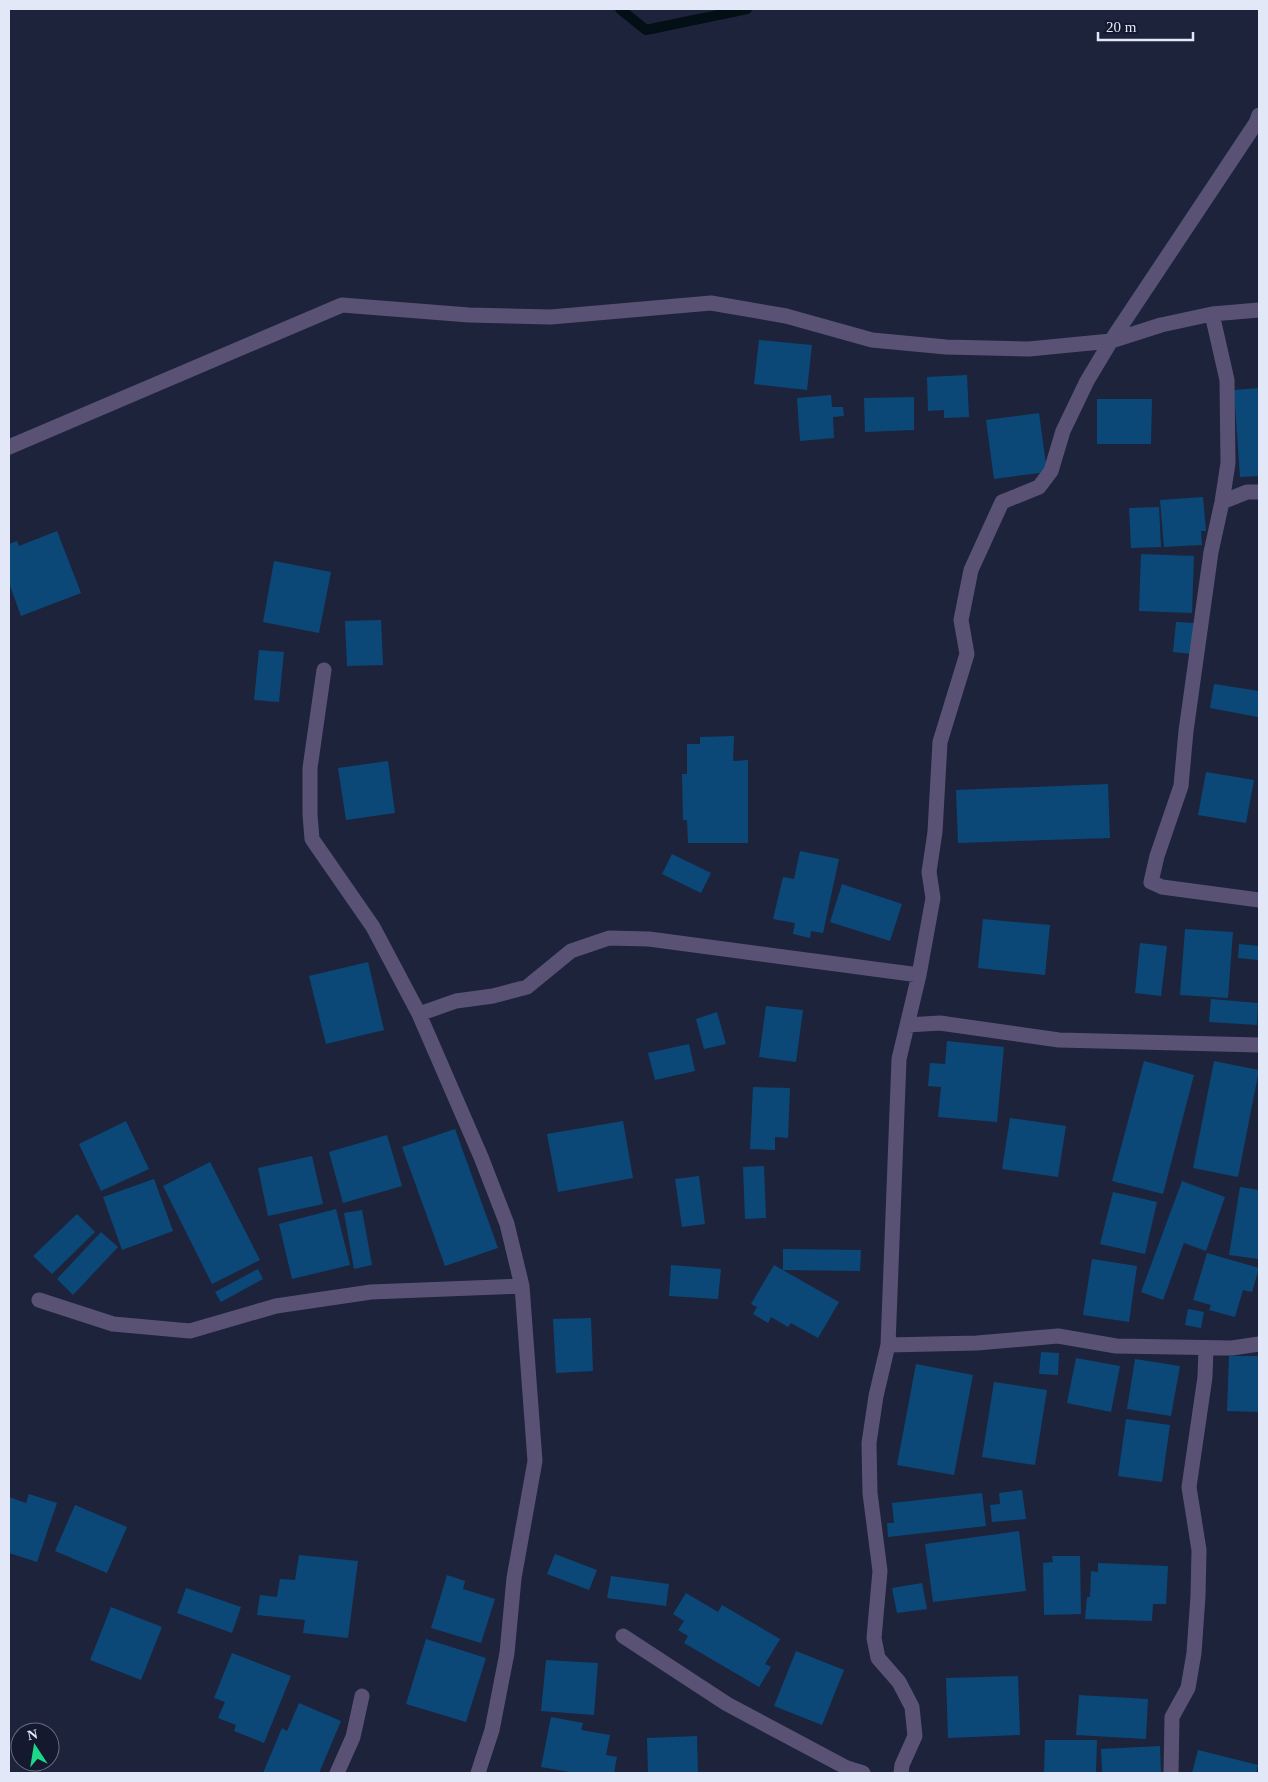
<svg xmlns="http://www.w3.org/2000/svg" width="1268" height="1782" viewBox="0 0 1268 1782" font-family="Georgia,serif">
<rect width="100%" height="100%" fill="#1d233b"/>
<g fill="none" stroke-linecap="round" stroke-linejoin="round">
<path stroke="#020f15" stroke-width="10" d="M620,9l26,21 101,-21"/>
</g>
<path fill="#0b4878" d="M759,340l53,5 -5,45 -53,-6z
M967,375l2,42 -25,1v-8l-16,1 -1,-34z
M1259,388v88l-19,1 -6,-87z
M831,395l1,12h11l1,9 -11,1 1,21 -34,3 -3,-43z
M914,397v33l-49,2 -1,-34z
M1097,399h55l-1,45h-54z
M1039,413l8,59 -53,7 -8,-59z
M1203,497l3,34h-5l1,14 -38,2 -4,-47z
M1159,507l2,40 -30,1 -2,-40z
M57,531l24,62 -60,23 -12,-33v-39l8,-3 2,5z
M1141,554l53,2 -2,57 -53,-2z
M274,561l57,11 -12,61 -56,-11z
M381,620l2,45 -36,1 -2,-45z
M1176,622l19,1 -3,31 -19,-2z
M259,650l25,2 -5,50 -25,-2z
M1214,684l45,7 -1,26 -48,-9z
M734,736l-1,25 15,-1v83h-60l-1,-23h-4l-1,-46h5v-30h13v-7z
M388,761l7,52 -49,7 -8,-52z
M1206,772l48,8 -8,43 -48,-8z
M1108,784l2,54 -152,5 -2,-53z
M800,851l39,8 -16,74 -12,-2 -1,7 -17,-4 2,-11 -22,-4 10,-42 11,2z
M672,854l39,19 -10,20 -39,-19z
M842,884l60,20 -12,37 -60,-19z
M983,919l67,6 -5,50 -67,-7z
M1185,929l48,3 -5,66 -48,-3z
M1140,943l27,3 -6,50 -26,-3z
M1239,944l20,2v14l-21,-2z
M368,962l16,68 -58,14 -17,-68z
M1211,999l47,4 -1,22 -48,-3z
M766,1006l37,4 -7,52 -37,-5z
M717,1012l9,32 -22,5 -8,-30z
M947,1041l57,6 -7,75 -59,-5 3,-30 -13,-1 2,-23 15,1z
M689,1044l6,27 -40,9 -7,-27z
M1144,1061l50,14 -31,119 -51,-13z
M1214,1061l45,9 -21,107 -45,-9z
M753,1087l37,1 -2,50 -13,-1v13l-25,-1z
M1010,1118l56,8 -8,51 -56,-8z
M126,1121l23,48 -48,22 -22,-47z
M623,1121l10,57 -75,14 -11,-58z
M455,1129l43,119 -53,18 -43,-119z
M387,1135l15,51 -59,17 -14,-51z
M312,1156l11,48 -55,12 -10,-48z
M210,1162l50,98 -48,24 -49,-98z
M764,1166l2,52 -21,1 -2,-52z
M699,1176l6,48 -23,3 -7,-48z
M154,1179l19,52 -51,19 -19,-53z
M1182,1181l43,16 -19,54 -22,-8 -21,57 -22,-8z
M1240,1187l19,3v69l-30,-4z
M1113,1192l44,10 -12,52 -45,-10z
M336,1209l14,56 -58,14 -13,-55z
M362,1210l10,55 -18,4 -10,-56z
M77,1214l18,18 -43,42 -19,-18z
M101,1232l17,15 -45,48 -16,-16z
M783,1249l78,1 -1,21 -77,-1z
M1207,1253l52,15 -7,24 -9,-2 -8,27 -26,-7 2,-5 -18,-5z
M1092,1259l45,7 -8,56 -46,-7z
M671,1265l50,4 -3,30 -49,-3z
M774,1265l65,37 -21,36 -27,-15 -3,4 -17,-10 -3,6 -15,-9 4,-7 -6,-3z
M258,1269l5,10 -42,23 -6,-10z
M1188,1309l16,3 -3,16 -16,-3z
M591,1318l2,53 -37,2 -3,-54z
M1041,1352l18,1 -1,22 -19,-1z
M1229,1356h30v56l-32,-1z
M1076,1358l44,8 -9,46 -44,-9z
M1135,1359l45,7 -9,50 -44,-7z
M916,1364l57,11 -19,100 -57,-10z
M994,1382l53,8 -12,75 -53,-8z
M1126,1419l44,6 -8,57 -44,-6z
M1022,1490l4,29 -34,3 -2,-17 10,-1 -1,-11z
M982,1493l4,33 -98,11 -1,-14h7l-2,-20z
M29,1494l28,9 -20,59 -28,-9v-56l17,6z
M75,1505l52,22 -20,46 -52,-22z
M1019,1531l7,60 -93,11 -8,-58z
M555,1554l42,16 -8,20 -42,-16z
M299,1555l59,6 -10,77 -45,-5 2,-13 -48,-5 3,-20 17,2 3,-18 15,1z
M1052,1556h28l1,58 -37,1 -1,-52 10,-1z
M1098,1563l70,3 -2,38h-13l-1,17 -67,-2 2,-22h3l1,-26 7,1z
M447,1575l18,6 -2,8 32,10 -14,44 -50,-15z
M611,1576l58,8 -3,22 -59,-8z
M922,1583l5,26 -30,4 -5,-25z
M186,1588l55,19 -9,26 -55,-20z
M686,1593l32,19 4,-7 58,34 -15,25 6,3 -12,20 -75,-44 4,-7 -10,-6 6,-9 -11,-7z
M111,1607l51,20 -21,53 -51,-20z
M426,1639l60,19 -20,64 -60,-18z
M796,1651l48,19 -22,55 -48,-19z
M232,1653l59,23 -27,67 -30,-12 2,-6 -18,-7 7,-16 -11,-4z
M546,1660l52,3 -4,52 -53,-4z
M1018,1676l2,59 -72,3 -2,-60z
M1079,1695l69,4 -2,40 -70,-4z
M299,1703l42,18 -22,52h-56l19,-45 5,3z
M551,1717l32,6 -2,7 29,5 -4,20 11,2 -3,16h-39l-34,-6z
M697,1736l1,37h-50l-1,-35z
M1045,1740h52l-1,33h-52z
M1160,1746l1,27h-59l-1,-24z
M1198,1750l60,15 -2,8h-64z"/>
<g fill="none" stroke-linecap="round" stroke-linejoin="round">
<path stroke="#5a5275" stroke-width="15" d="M1212,314l15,66 1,83 -6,39 -11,50 -25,179 -5,55 -24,70 -6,26 11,5 97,13
M9,447l333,-142 127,10 82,2 160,-14 75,13 86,24 74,7 83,2 82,-8 50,-16 51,-11 47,-4
M1222,502l25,-10h12
M324,670l-14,98v47l2,24 61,88 46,87 62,143 26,67 15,62
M419,1014l37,-13 37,-5 34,-9 44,-36 38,-13 40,1 270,36
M907,1025l33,-2 119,17 200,5
M39,1300l74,24 77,7 86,-25 95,-14 151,-6 13,175 -21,117 -7,75 -15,77 -14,43
M888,1345l89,-2 81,-7 58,10 116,2 27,-4
M623,1636l104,68 120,64 16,5
M337,1773l16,-36 9,-41
M901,1773l1,-8 13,-29 -3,-29 -13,-25 -21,-24 -4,-20 6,-67 -10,-78 -1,-50 7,-47 12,-51 11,-286 20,-84 14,-77 -4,-26 6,-40 5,-90 27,-88 -6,-34 10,-50 31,-68 37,-15 12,-16 12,-40 24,-50 24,-40 145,-218 3,-8
M1171,1773l1,-56 16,-29 6,-35 4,-57 1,-46 -10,-63 16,-110 1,-29"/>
</g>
<rect width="1268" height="1782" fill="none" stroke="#e3e8f8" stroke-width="20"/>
<g transform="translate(35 1747) rotate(348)"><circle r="24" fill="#141930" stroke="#676c80"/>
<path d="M0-4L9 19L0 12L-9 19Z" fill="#1dd888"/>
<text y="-8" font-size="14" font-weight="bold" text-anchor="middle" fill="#e3e8f8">N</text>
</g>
<path d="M1098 32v8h95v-8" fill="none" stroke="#e3e8f8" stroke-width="2.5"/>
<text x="1106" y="32" font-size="15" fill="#e3e8f8" stroke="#141930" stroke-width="4" paint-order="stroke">20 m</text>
</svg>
